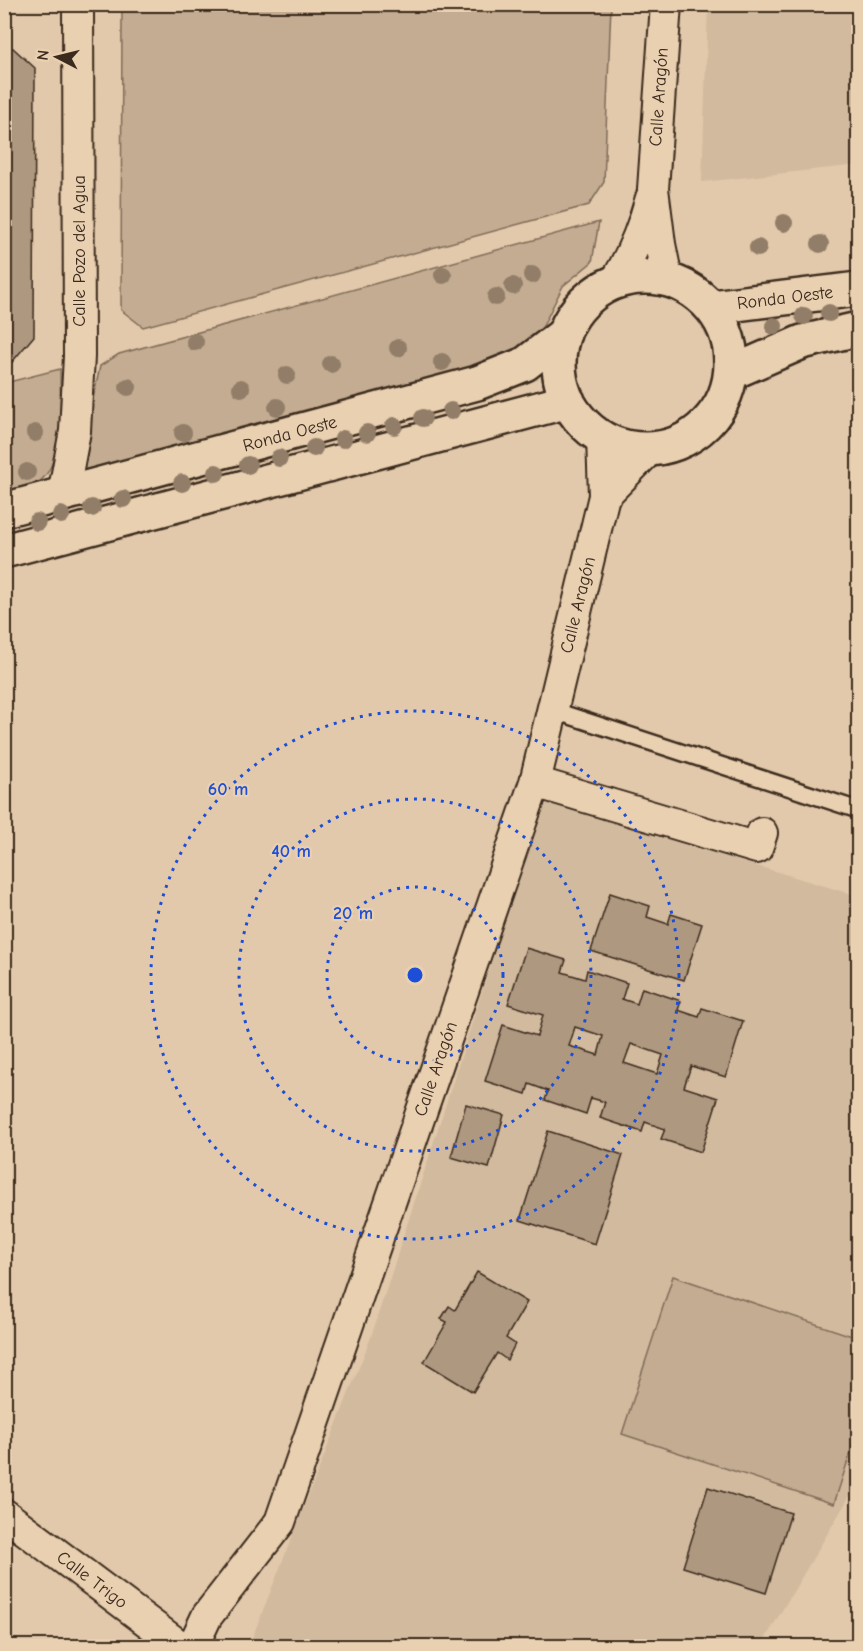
<svg xmlns="http://www.w3.org/2000/svg" width="863" height="1651" viewBox="0 0 863 1651" font-family="'Comic Neue',sans-serif">
<rect width="100%" height="100%" fill="#e2c9ab"/>
<filter id="ink" filterUnits="userSpaceOnUse"><feTurbulence type="fractalNoise" baseFrequency=".0167" numOctaves="2"/><feDisplacementMap in="SourceGraphic" scale="12" xChannelSelector="R" yChannelSelector="G"/><feConvolveMatrix kernelMatrix="1 2 1 2 8 2 1 2 1" color-interpolation-filters="sRGB"/></filter>
<g filter="url(#ink)">
<path fill="#d2ba9e" d="M708,5h150v160l-156,17z
M543,802l315,94v586l-97,164h-512l122,-309z"/>
<path fill="#c3ac91" stroke="#7f6b58" stroke-width="1.5" d="M122,5h489l-7,177 -15,23 -446,122 -22,-17z
M599,222l-7,40 -29,24 -20,40 -15,17 -16,11 -27,10 -401,107 6,-33 1,-29 9,-43 19,-12z
M60,369c0,29 6,98 -24,115 -9,5 -22,7 -31,10v-111z
M673,1276l185,62v91l-24,75 -212,-70z"/>
<path fill="#ae9880" stroke="#3b2a1e" stroke-width="1.5" fill-rule="evenodd" d="M4,48h9l22,20 -1,268 -22,26 -8,2z
M610,893l40,13 -3,11 21,7 3,-10 31,10 -18,56 -93,-29z
M526,948l40,12 -4,12 23,7 2,-9 40,13 -5,16 15,5 5,-16 39,13 -3,9 21,7 3,-9 41,13 -17,56 -35,-11 -7,21 34,11 -17,54 -40,-13 4,-10 -20,-7 -3,10 -42,-14 5,-16 -14,-4 -5,16 -41,-14 3,-9 -19,-7 -3,10 -41,-13 18,-56 34,11 6,-21 -35,-11zM575,1027l28,9 -5,19 -29,-9zM631,1044l32,11 -6,19 -33,-11z
M466,1104l38,11 -15,53 -38,-11z
M548,1131l75,24 -28,89 -75,-24z
M477,1272l50,30 -21,36 9,6 -8,16 -10,-7 -24,39 -49,-30 23,-40 -6,-3 8,-13 6,4z
M708,1487l83,26 -25,80 -83,-26z"/>
<g fill="none" stroke-linecap="round" stroke-linejoin="round">
<defs>
<path id="lane" d="M552,710l306,100"/>
<path id="street" d="M666,4l-13,185 7,55 7,35
M616,281c16,-26 27,-54 35,-83
M63,495l12,-64 4,-75 -1,-352
M604,496l46,-47
M535,782l222,66 5,-15
M4,1514l176,132
M193,1646l14,-30 73,-94 255,-740 69,-286 -2,-59"/>
<path id="secondary" d="M559 363a86 86 0 1 1 172 0a86 86 0 1 1-172 0Z
M712,307l146,-18
M731,373l71,-31 56,-13
M4,510l473,-127 48,-19 39,-30
M4,551l564,-150"/>
</defs>
<use href="#lane" stroke="#3b2a1e" stroke-width="20"/>
<use href="#street" stroke="#3b2a1e" stroke-width="34"/>
<use href="#secondary" stroke="#3b2a1e" stroke-width="38"/>
<use href="#lane" stroke="#e9d0b1" stroke-width="15"/>
<use href="#street" stroke="#e9d0b1" stroke-width="30"/>
<use href="#secondary" stroke="#e9d0b1" stroke-width="33"/>
</g>
<g fill="#917d67">
<circle cx="784" cy="223" r="9"/>
<circle cx="820" cy="244" r="9"/>
<circle cx="758" cy="248" r="9"/>
<circle cx="443" cy="275" r="9"/>
<circle cx="532" cy="275" r="9"/>
<circle cx="513" cy="286" r="9"/>
<circle cx="496" cy="297" r="9"/>
<circle cx="829" cy="313" r="9"/>
<circle cx="804" cy="316" r="9"/>
<circle cx="774" cy="326" r="9"/>
<circle cx="195" cy="342" r="9"/>
<circle cx="398" cy="348" r="9"/>
<circle cx="442" cy="362" r="9"/>
<circle cx="331" cy="364" r="9"/>
<circle cx="287" cy="375" r="9"/>
<circle cx="128" cy="387" r="9"/>
<circle cx="241" cy="388" r="9"/>
<circle cx="277" cy="407" r="9"/>
<circle cx="451" cy="411" r="9"/>
<circle cx="423" cy="418" r="9"/>
<circle cx="394" cy="426" r="9"/>
<circle cx="35" cy="433" r="9"/>
<circle cx="183" cy="433" r="9"/>
<circle cx="367" cy="433" r="9"/>
<circle cx="343" cy="439" r="9"/>
<circle cx="314" cy="448" r="9"/>
<circle cx="279" cy="458" r="9"/>
<circle cx="248" cy="465" r="9"/>
<circle cx="27" cy="472" r="9"/>
<circle cx="216" cy="473" r="9"/>
<circle cx="182" cy="483" r="9"/>
<circle cx="123" cy="499" r="9"/>
<circle cx="92" cy="508" r="9"/>
<circle cx="61" cy="515" r="9"/>
<circle cx="37" cy="522" r="9"/>
</g>
</g>
<g fill="none" stroke="#1d4ed8" stroke-width="3" stroke-dasharray="3 6">
<circle cx="415" cy="975" r="88"/>
<circle cx="415" cy="975" r="176"/>
<circle cx="415" cy="975" r="264"/>
</g>
<g text-anchor="middle" dominant-baseline="central" stroke-width="4.5" stroke-linejoin="round" paint-order="stroke">
<g font-size="18" fill="#3b2a1e" stroke="#e9d0b1">
<text transform="translate(659 97) rotate(-86)">Calle Aragón</text>
<text transform="translate(79 251) rotate(-90)">Calle Pozo del Agua</text>
<text transform="translate(785 298) rotate(-7)">Ronda Oeste</text>
<text transform="translate(290 434) rotate(-15)">Ronda Oeste</text>
<text transform="translate(578 605) rotate(-76)">Calle Aragón</text>
<text transform="translate(436 1069) rotate(-71)">Calle Aragón</text>
<text transform="translate(92 1580) rotate(37)">Calle Trigo</text>
</g>
</g>
<circle cx="415" cy="975" r="9" fill="#1d4ed8" stroke="#e9d0b1" stroke-width="3"/>
<g font-size="18" text-anchor="middle" font-weight="bold" fill="#1d4ed8" stroke="#e9d0b1" stroke-width="4.5" stroke-linejoin="round" paint-order="stroke">
<text x="228" y="795">60 m</text>
<text x="291" y="857">40 m</text>
<text x="353" y="919">20 m</text>
</g>
<rect width="863" height="1651" fill="none" stroke="#e9d0b1" stroke-width="24"/>
<rect x="12" y="12" width="839" height="1627" fill="none" stroke="#3b2a1e" stroke-width="2" filter="url(#ink)"/>
<g transform="translate(57 57) rotate(277)" stroke="#e9d0b1" stroke-width="4.5" paint-order="stroke">
<path d="M0-4.5L10 22L0 15L-10 22Z" fill="#3b2a1e"/>
<text y="-9" font-size="16" font-weight="bold" text-anchor="middle" fill="#3b2a1e">N</text>
</g>
</svg>
